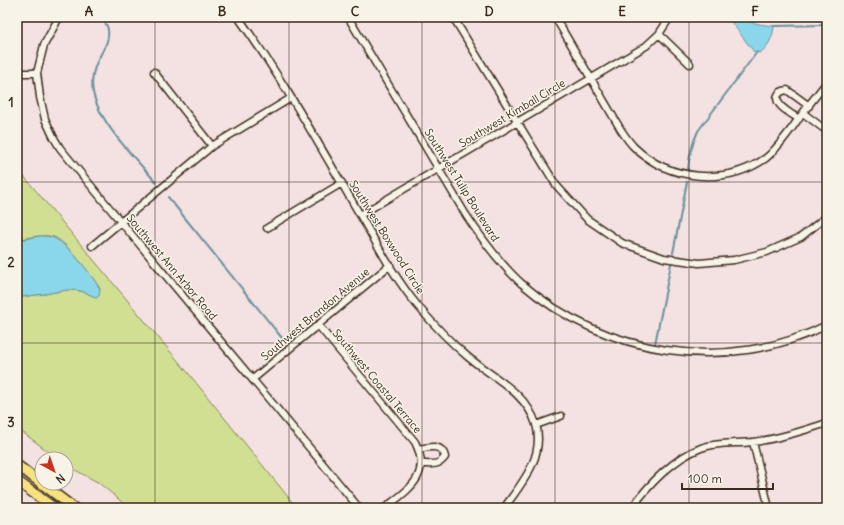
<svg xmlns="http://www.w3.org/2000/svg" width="844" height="525" viewBox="0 0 844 525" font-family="Delius,sans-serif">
<rect width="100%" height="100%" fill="#f4e2e3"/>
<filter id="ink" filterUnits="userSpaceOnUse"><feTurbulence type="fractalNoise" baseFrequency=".025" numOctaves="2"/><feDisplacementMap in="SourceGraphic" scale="8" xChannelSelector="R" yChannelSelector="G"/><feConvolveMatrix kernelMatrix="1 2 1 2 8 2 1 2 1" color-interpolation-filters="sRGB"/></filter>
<g filter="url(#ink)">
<path fill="#d1df92" stroke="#868458" d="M17,163l5,11 167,200 108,134h-168l-30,-25 -33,-18v-6h-8l-41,-31v-130c9,-2 19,-3 28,-4 21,-4 32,-8 51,4l4,-9c-8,-13 -32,-46 -46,-52 -8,-3 -29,0 -37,4z"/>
<path fill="#8ad6eb" stroke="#6a9199" d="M736,17c5,0 7,3 12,4 8,3 17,4 26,5 -1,11 -5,20 -14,27l-6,-1 -22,-29z
M39,236c5,0 11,0 15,2 15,7 38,37 46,51l-1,7 -3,2c-19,-12 -30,-8 -51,-4 -9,1 -19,2 -28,4v-57z"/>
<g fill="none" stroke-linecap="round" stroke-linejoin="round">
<path stroke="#6a9199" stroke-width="2" d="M101,17c3,4 7,9 7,13 2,12 -7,22 -11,32 -4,9 -6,20 -4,30 6,31 42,66 63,90
M774,26l53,-1
M688,170c1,-14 4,-26 10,-39l59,-79
M168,197l118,146
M673,253l14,-71
M655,344l16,-80"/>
<defs>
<path id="minor" d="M60,17l-3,4 -13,24 -7,28 3,24 5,22 9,19 6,10c99,121 200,239 299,360
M238,17c44,61 80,126 118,191 19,32 37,68 61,97 16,19 33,37 51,52 24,20 58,35 68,67 9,33 -14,59 -32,84
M348,17l118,198c16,24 33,48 55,68 84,73 206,92 306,42
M453,17l103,168 31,34 35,24 42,15 35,5 35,-3 33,-8 34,-15 26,-21
M555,17l66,113c4,6 8,12 13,17 35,34 92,39 132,11 10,-8 18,-20 26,-30 11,-16 23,-31 35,-46
M659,34l31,30
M154,72l58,74
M17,73h20
M803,113l24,18
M799,119c-7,-5 -26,-14 -21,-24 2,-4 5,-4 9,-5l22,16
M360,215l286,-169 13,-12 11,-17
M267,228l75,-45
M92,246l120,-100 79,-48
M318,325l97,117c17,34 -6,47 -30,66
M253,379l137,-114
M536,425l25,-9
M753,442l16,66
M418,449c11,-2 24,-6 27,8 -6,9 -14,7 -23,7
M632,508c16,-23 42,-50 69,-60 16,-6 35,-4 52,-6 25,-3 50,-11 74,-19"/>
<path id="highway" d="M17,465l57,43
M17,481l37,27"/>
</defs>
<use href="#minor" stroke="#3b2a1e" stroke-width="9"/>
<use href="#highway" stroke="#3b2a1e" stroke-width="12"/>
<use href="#minor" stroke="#f7f3e8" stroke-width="6"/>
<use href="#highway" stroke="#f7e281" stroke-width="9"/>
</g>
</g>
<path fill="none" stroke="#3b2a1e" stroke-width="1" stroke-opacity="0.55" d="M155,17v491M289,17v491M422,17v491M555,17v491M689,17v491M17,182h810M17,343h810"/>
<g text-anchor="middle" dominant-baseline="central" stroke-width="3" stroke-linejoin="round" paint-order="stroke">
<g font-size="11" fill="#3b2a1e" stroke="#f7f3e8">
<text transform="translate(512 113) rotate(-31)">Southwest Kimball Circle</text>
<text transform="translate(462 185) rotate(58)">Southwest Tulip Boulevard</text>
<text transform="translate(387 237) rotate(58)">Southwest Boxwood Circle</text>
<text transform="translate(172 267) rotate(50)">Southwest Ann Arbor Road</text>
<text transform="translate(315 314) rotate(-40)">Southwest Brandon Avenue</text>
<text transform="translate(377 381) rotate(50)">Southwest Coastal Terrace</text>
</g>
</g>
<rect width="844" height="525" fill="none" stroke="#f7f3e8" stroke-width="44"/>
<g transform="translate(54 471) rotate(140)"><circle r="19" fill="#f7f3e8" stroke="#aca397"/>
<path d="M0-3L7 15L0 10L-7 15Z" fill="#c8321e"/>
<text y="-6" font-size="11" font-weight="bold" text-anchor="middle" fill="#3b2a1e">N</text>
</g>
<path d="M682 483v6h91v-6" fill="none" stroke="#3b2a1e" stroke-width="2"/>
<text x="688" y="483" font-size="12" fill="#3b2a1e" stroke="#f7f3e8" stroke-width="3" paint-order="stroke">100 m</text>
<rect x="22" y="22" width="800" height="481" fill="none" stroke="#3b2a1e" stroke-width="1.5"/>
<g font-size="13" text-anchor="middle" font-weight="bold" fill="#3b2a1e">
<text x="89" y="16">A</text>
<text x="222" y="16">B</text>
<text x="355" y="16">C</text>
<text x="489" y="16">D</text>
<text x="622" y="16">E</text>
<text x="755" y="16">F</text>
<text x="11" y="107">1</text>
<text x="11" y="267">2</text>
<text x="11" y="427">3</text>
</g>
</svg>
